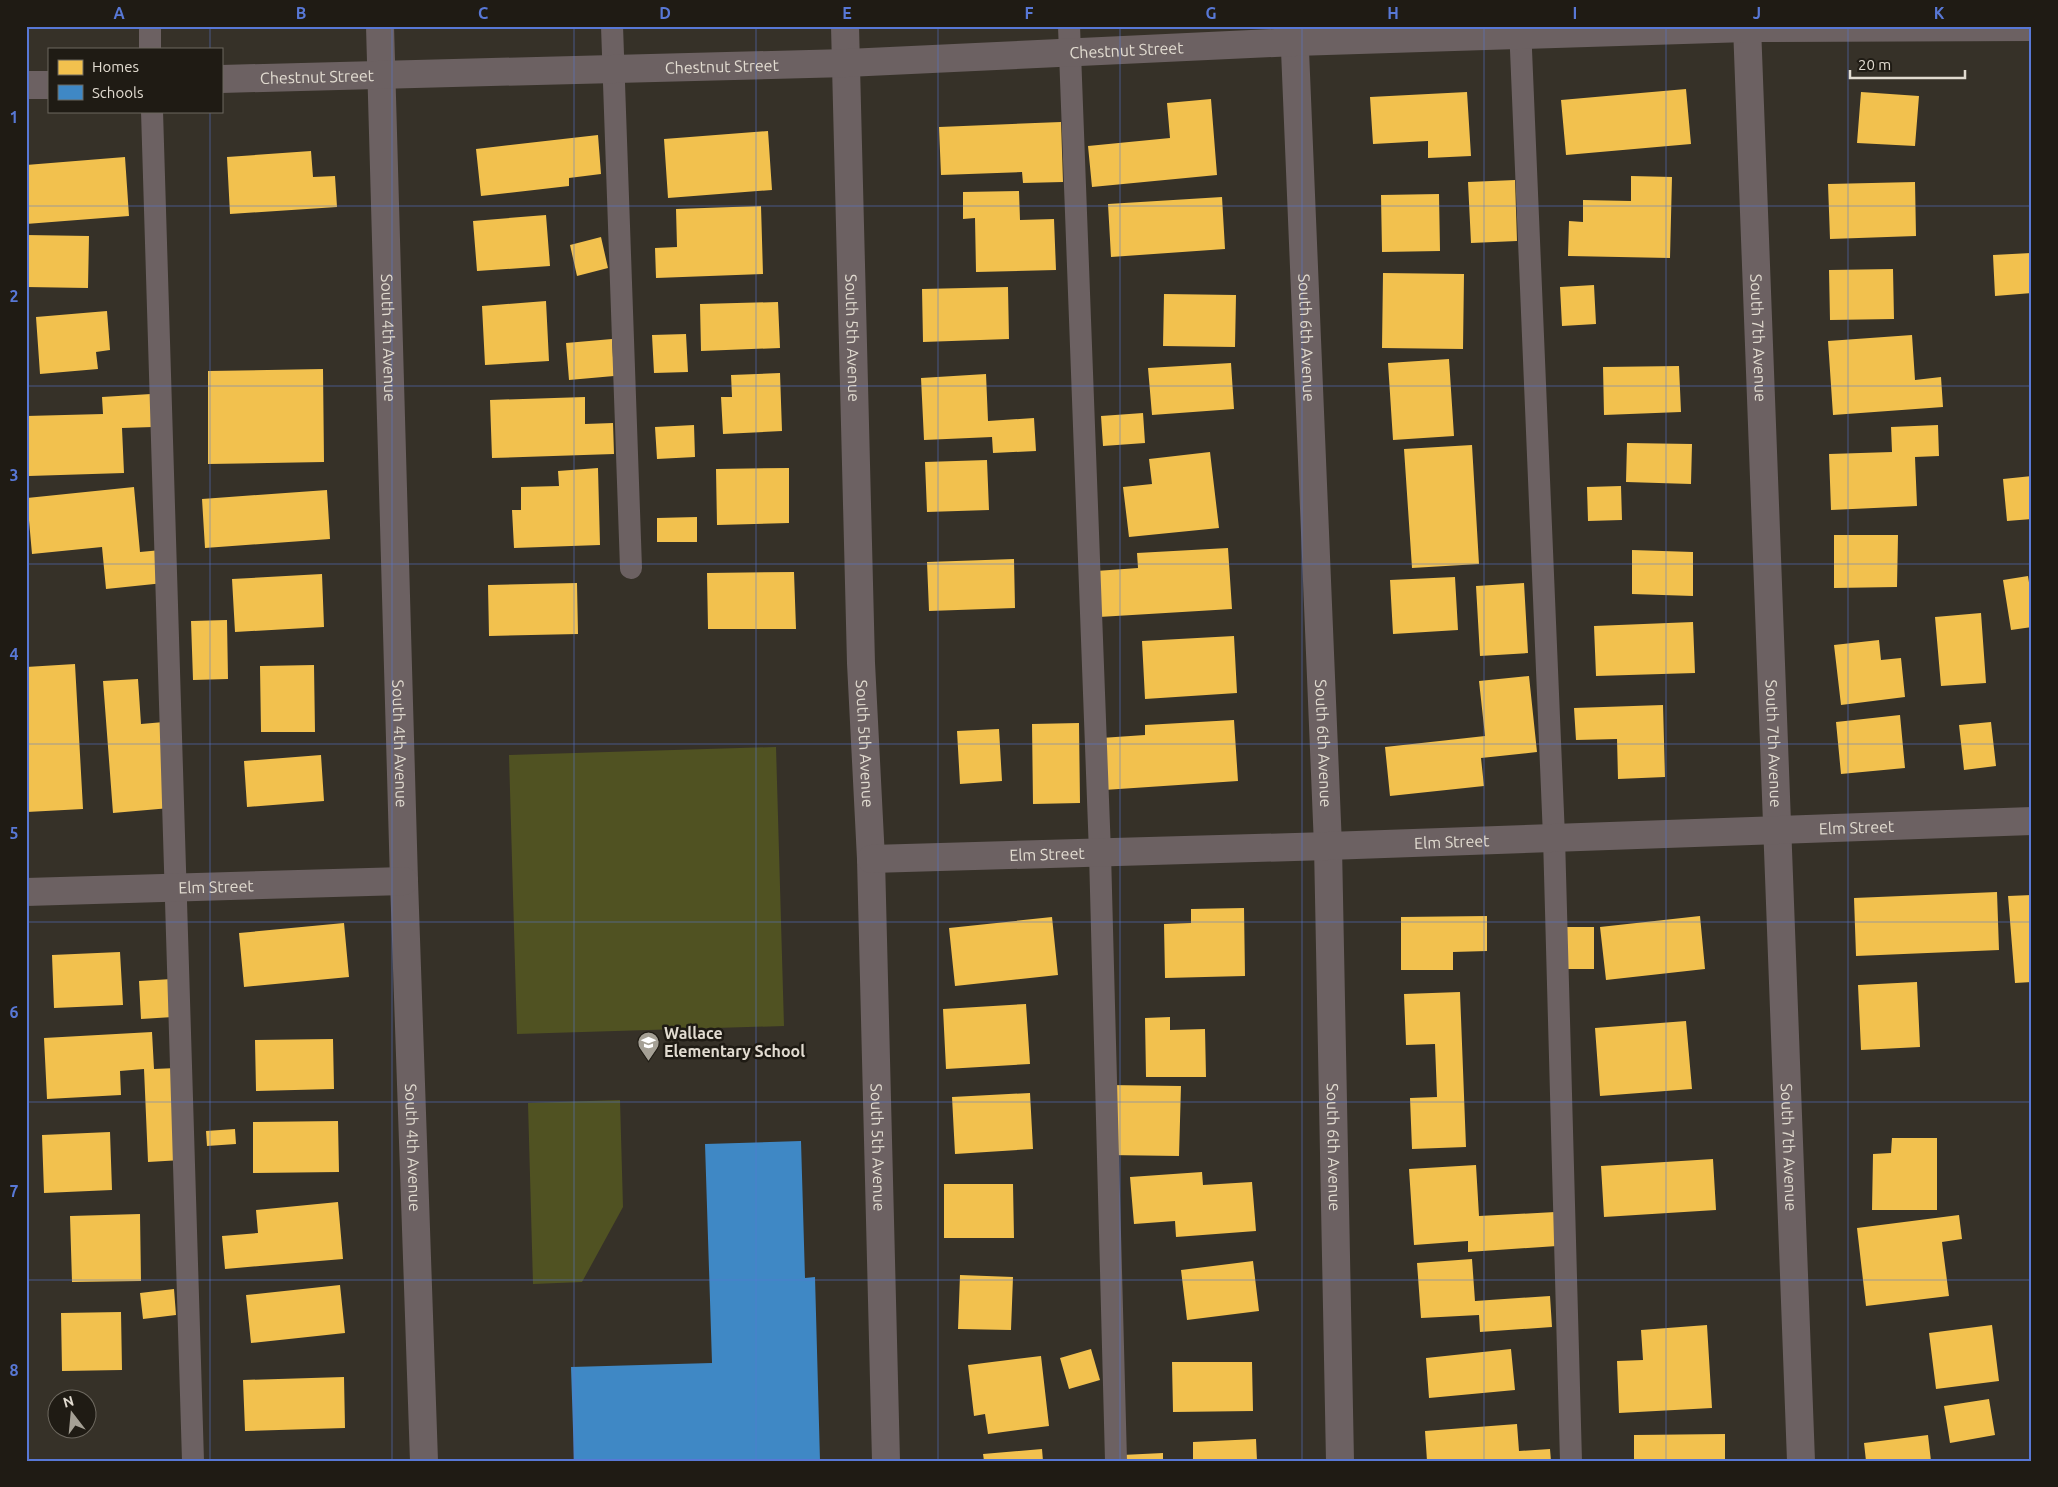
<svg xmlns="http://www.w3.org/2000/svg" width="2058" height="1487" viewBox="0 0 2058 1487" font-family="Ubuntu,sans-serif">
<rect width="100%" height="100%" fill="#363128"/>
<path fill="#505222" d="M776,747l8,279 -267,8 -8,-279z
M620,1100l3,107 -41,75 -49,2 -5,-181z"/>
<path fill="#f2c14e" d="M1686,89l5,55 -125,11 -5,-55z
M1467,92l4,64 -43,2v-17l-55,3 -3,-47z
M1861,92l58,4 -4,50 -58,-3z
M1211,99l6,76 -125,12 -4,-41 82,-8 -3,-35z
M1061,122l2,60 -40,1 -1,-11 -81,3 -2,-48z
M768,131l4,59 -104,8 -4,-59z
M598,135l3,39 -32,4v8l-88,10 -5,-47z
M311,151l2,26 22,-1 2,31 -107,7 -3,-57z
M125,157l4,59 -103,8v-59z
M1631,176l41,1 -2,81 -102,-2 1,-35 14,1v-22l48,1z
M1515,180l2,61 -46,2 -3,-61z
M1915,182l1,54 -86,3 -2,-55z
M1019,191l1,29 34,-1 2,51 -80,2 -1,-54 -12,1v-27z
M1439,194l1,57 -58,1 -1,-57z
M1222,197l3,52 -114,8 -3,-53z
M761,206l2,68 -107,4 -1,-30 22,-1 -1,-38z
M546,215l4,51 -73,5 -4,-50z
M26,235l63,1 -1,52 -62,-1z
M601,237l7,31 -31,8 -7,-31z
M2031,253l1,40 -37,3 -2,-41z
M1893,269l1,50 -64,1 -1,-50z
M1383,273l81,1 -1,75 -81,-1z
M1594,285l2,39 -34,2 -2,-39z
M1008,287l1,52 -86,3 -1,-53z
M1164,294l72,1 -1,52 -72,-1z
M546,301l3,60 -64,4 -3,-59z
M778,302l2,46 -79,3 -1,-47z
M107,311l3,39 -14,2 2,17 -58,5 -4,-57z
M686,334l2,38 -34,1 -2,-38z
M1912,335l3,45 26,-3 2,30 -110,8 -5,-74z
M612,339l2,37 -45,4 -3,-37z
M1449,359l5,77 -61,4 -5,-77z
M1231,363l3,46 -82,6 -4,-47z
M1679,366l2,46 -77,3 -1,-48z
M323,369l1,93 -116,2v-93z
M780,373l2,58 -59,3 -2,-37h11l-1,-22z
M986,374l2,47 46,-3 2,33 -43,2 -1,-16 -68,3 -3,-62z
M151,394l2,33 -31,1 2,45 -95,3 -3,-60 77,-2 -1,-17z
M585,397v27l28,-1 1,31 -122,4 -2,-58z
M1143,413l2,30 -42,3 -2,-30z
M694,425l1,32 -38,2 -2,-32z
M1938,425l1,31 -24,1 2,49 -86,4 -2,-56 63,-2 -1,-25z
M1627,443l65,1 -1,40 -65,-2z
M1472,445l7,119 -67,4 -8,-119z
M1210,452l9,76 -90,9 -6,-50 29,-3 -3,-25z
M987,460l2,50 -62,2 -2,-50z
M598,468l2,77 -86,3 -2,-38h9v-23l38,-1 -1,-15z
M789,468v55l-72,2 -1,-56z
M2032,476v43l-25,2 -4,-42z
M1621,486l1,34 -34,1 -1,-34z
M134,487l6,65 21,-2 3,33 -58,6 -4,-42 -70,7 -5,-56z
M327,490l3,49 -125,9 -3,-49z
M697,517v25h-40v-24z
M1834,535h64l-1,52 -63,1z
M1228,548l4,61 -133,8 -3,-46 42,-3 -1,-15z
M1632,550l61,2v44l-61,-2z
M1014,559l1,49 -86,3 -2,-49z
M794,572l2,57h-88l-1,-56z
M322,574l2,53 -89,5 -3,-53z
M2028,576l4,26v25l-21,3 -8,-50z
M1455,577l3,53 -65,4 -3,-54z
M577,583l1,51 -89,2 -1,-51z
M1524,583l4,70 -48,3 -4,-70z
M1981,613l5,70 -45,3 -6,-69z
M227,620l1,59 -35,1 -2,-59z
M1693,622l2,51 -99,3 -2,-50z
M1234,636l3,57 -92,6 -3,-58z
M1879,640l2,20 20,-2 4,39 -64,8 -7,-60z
M75,664l8,145 -56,3 -1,-145z
M314,665l1,67h-54l-1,-66z
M1529,676l8,76 -56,6 3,28 -94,10 -5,-49 100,-11 -6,-55z
M138,679l3,45 23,-2 6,86 -57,5 -10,-132z
M1663,705l2,72 -47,2 -1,-40 -41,1 -2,-32z
M1900,715l5,53 -64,6 -5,-52z
M1234,720l4,61 -134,9 -3,-52 44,-3v-10z
M1991,722l5,44 -32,4 -5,-45z
M1079,723l1,80 -47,1 -1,-80z
M999,729l3,52 -42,3 -3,-53z
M321,755l3,46 -77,6 -3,-46z
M1997,892l2,58 -143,6 -2,-58z
M2032,895v87l-17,1 -7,-87z
M1244,908l1,68 -80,2 -1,-54 27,-1v-14z
M1487,916v35l-34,1v18h-52v-53z
M1700,916l5,53 -99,11 -6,-53z
M1052,917l6,58 -103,11 -6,-58z
M344,923l5,54 -105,10 -5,-54z
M1567,927h27v42h-27z
M120,952l3,53 -69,3 -2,-53z
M172,979l1,38 -32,2 -2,-38z
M1917,982l3,65 -59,3 -3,-65z
M1460,992l6,155 -54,2 -2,-51 27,-1 -2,-53 -29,1 -2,-51z
M1026,1004l4,60 -84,5 -3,-60z
M1170,1017v13l35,-1 1,48h-60l-1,-59z
M1686,1021l6,68 -92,7 -5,-68z
M152,1032l2,37 23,-1 5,92 -34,2 -4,-93 -24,2 1,24 -74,4 -3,-61z
M333,1039l1,50 -78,2 -1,-51z
M1108,1085l73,1 -2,70 -72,-1z
M1030,1093l3,56 -78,5 -3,-57z
M338,1121l1,51 -86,1v-51z
M235,1129l1,15 -29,2 -1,-15z
M110,1132l2,58 -68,3 -2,-58z
M1892,1138h45v72h-65l1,-56 18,-1z
M1713,1159l3,51 -112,7 -3,-51z
M1476,1165l3,51 76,-4 2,34 -89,6v-11l-54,4 -5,-76z
M1202,1172l1,13 49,-3 4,49 -80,6 -1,-16 -41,3 -4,-47z
M944,1184h69l1,54h-70z
M338,1202l5,57 -118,10 -3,-33 36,-3 -2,-23z
M140,1214l1,67 -69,1 -2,-66z
M1959,1215l3,24 -20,3 7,54 -83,10 -9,-78z
M1472,1259l3,42 75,-5 2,31 -72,5 -1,-17 -58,3 -4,-55z
M1253,1261l6,50 -72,9 -6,-50z
M960,1275l53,2 -2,53 -53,-1z
M340,1285l5,48 -94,10 -5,-48z
M174,1289l2,26 -33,4 -3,-26z
M121,1312l1,58 -60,1 -1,-58z
M1707,1325l5,83 -93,5 -2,-52 26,-1 -2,-30z
M1992,1325l7,56 -63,8 -7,-56z
M1091,1349l9,31 -31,9 -9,-31z
M1511,1349l4,41 -86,8 -3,-40z
M1041,1356l8,70 -61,8 -3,-20 -11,2 -6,-51z
M1172,1362h80l1,49 -80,1z
M344,1377l1,51 -100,3 -2,-51z
M1989,1399l6,36 -45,8 -6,-37z
M1517,1424l2,27 31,-2 1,12h-124l-2,-30z
M1725,1434v27h-91v-26z
M1928,1435l3,26h-65l-2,-18z
M1256,1439l1,22h-64v-19z
M1042,1449l1,12h-59l-1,-7z
M1163,1453v8h-41v-6z"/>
<path fill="#3f88c5" d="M801,1141l4,137 10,-1 5,184h-246l-3,-94 141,-4 -7,-219z"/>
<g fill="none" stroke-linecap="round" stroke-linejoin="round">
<path stroke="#6c6162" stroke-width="22" d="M150,26v23
M612,26l19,542
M1069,26l31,827 16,608
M1520,26l34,811 17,624
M152,111l41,1350"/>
<g stroke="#6c6162" stroke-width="28">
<path id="s1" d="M380,26l24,855 20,580"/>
<path id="s2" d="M845,26l16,637 10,196 15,602"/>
<path id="s3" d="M1294,26l34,820 12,615"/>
<path id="s4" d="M1747,26l54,1435"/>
<path id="s5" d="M221,79l626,-16 448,-21 452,-14 285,-1"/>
<path d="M26,85h23"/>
<path id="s6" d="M871,859l457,-13 704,-25"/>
<path id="s7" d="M26,892l378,-11"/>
</g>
</g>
<path fill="none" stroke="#5878d6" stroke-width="1" stroke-opacity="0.55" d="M210,26v23M392,26v1435M574,26v1435M756,26v1435M938,26v1435M1120,26v1435M1302,26v1435M1484,26v1435M1666,26v1435M1848,26v1435M210,111v1350M26,206h2006M26,386h2006M26,564h2006M26,744h2006M26,922h2006M26,1102h2006M26,1280h2006"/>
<defs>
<symbol id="school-pin" viewBox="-11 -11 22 30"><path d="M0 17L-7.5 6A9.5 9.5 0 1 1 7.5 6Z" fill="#a5a095" stroke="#1f1b14"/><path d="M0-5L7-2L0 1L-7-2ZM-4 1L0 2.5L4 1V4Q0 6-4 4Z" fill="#fff"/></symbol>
</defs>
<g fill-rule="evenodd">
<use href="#school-pin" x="636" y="1030" width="25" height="34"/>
</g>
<g text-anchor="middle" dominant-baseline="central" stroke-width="5" stroke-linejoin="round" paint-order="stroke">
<g font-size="16" fill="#e1dbd0" stroke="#1f1b14">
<text stroke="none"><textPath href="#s5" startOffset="906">Chestnut Street</textPath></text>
<text stroke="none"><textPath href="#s5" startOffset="501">Chestnut Street</textPath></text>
<text stroke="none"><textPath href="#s5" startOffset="96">Chestnut Street</textPath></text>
<text stroke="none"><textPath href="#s1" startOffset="312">South 4th Avenue</textPath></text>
<text stroke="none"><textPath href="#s2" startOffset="312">South 5th Avenue</textPath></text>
<text stroke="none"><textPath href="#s3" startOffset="312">South 6th Avenue</textPath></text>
<text stroke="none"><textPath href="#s4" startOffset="312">South 7th Avenue</textPath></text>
<text stroke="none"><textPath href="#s3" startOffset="718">South 6th Avenue</textPath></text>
<text stroke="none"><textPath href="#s4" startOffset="718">South 7th Avenue</textPath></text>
<text stroke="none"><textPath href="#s1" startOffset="718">South 4th Avenue</textPath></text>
<text stroke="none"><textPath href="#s2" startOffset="718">South 5th Avenue</textPath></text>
<text stroke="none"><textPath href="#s6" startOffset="986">Elm Street</textPath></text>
<text stroke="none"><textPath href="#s6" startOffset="581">Elm Street</textPath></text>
<text stroke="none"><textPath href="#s6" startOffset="176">Elm Street</textPath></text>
<text stroke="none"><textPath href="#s7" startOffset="190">Elm Street</textPath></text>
<text stroke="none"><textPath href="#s1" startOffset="1122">South 4th Avenue</textPath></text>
<text stroke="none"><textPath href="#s2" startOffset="1122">South 5th Avenue</textPath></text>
<text stroke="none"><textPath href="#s3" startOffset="1122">South 6th Avenue</textPath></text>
<text stroke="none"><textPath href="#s4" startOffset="1122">South 7th Avenue</textPath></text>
</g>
<g font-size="16" font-weight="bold" fill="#e1dbd0" stroke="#1f1b14" text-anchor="start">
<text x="664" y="1033">Wallace<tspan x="664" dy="18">Elementary School</tspan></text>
</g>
</g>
<rect width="2058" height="1487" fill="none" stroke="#1f1b14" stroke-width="55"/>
<rect x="48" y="48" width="175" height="65" fill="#1f1b14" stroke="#6d685f"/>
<rect x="58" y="60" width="25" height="15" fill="#f2c14e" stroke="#6d685f"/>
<text x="92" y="72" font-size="15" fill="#e1dbd0">Homes</text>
<rect x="58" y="85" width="25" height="15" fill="#3f88c5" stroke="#6d685f"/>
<text x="92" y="98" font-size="15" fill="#e1dbd0">Schools</text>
<g transform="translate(72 1414) rotate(344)"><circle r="24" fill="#1f1b14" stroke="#6d685f"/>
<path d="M0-4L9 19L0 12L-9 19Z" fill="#a5a095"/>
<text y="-8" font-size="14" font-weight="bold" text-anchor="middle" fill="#e1dbd0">N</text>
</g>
<path d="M1850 70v8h115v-8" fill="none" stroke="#e1dbd0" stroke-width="2.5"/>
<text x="1858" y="70" font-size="15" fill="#e1dbd0" stroke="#1f1b14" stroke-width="4" paint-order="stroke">20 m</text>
<rect x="28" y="28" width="2002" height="1432" fill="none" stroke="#5878d6" stroke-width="2"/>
<g font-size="16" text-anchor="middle" font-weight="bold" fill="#5878d6">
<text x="119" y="19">A</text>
<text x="301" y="19">B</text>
<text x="483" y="19">C</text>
<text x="665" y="19">D</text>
<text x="847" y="19">E</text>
<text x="1029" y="19">F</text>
<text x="1211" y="19">G</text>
<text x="1393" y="19">H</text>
<text x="1575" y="19">I</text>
<text x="1757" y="19">J</text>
<text x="1939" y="19">K</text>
<text x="14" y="123">1</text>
<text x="14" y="302">2</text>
<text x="14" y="481">3</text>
<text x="14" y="660">4</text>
<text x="14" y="839">5</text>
<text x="14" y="1018">6</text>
<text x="14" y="1197">7</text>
<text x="14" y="1376">8</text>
</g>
</svg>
